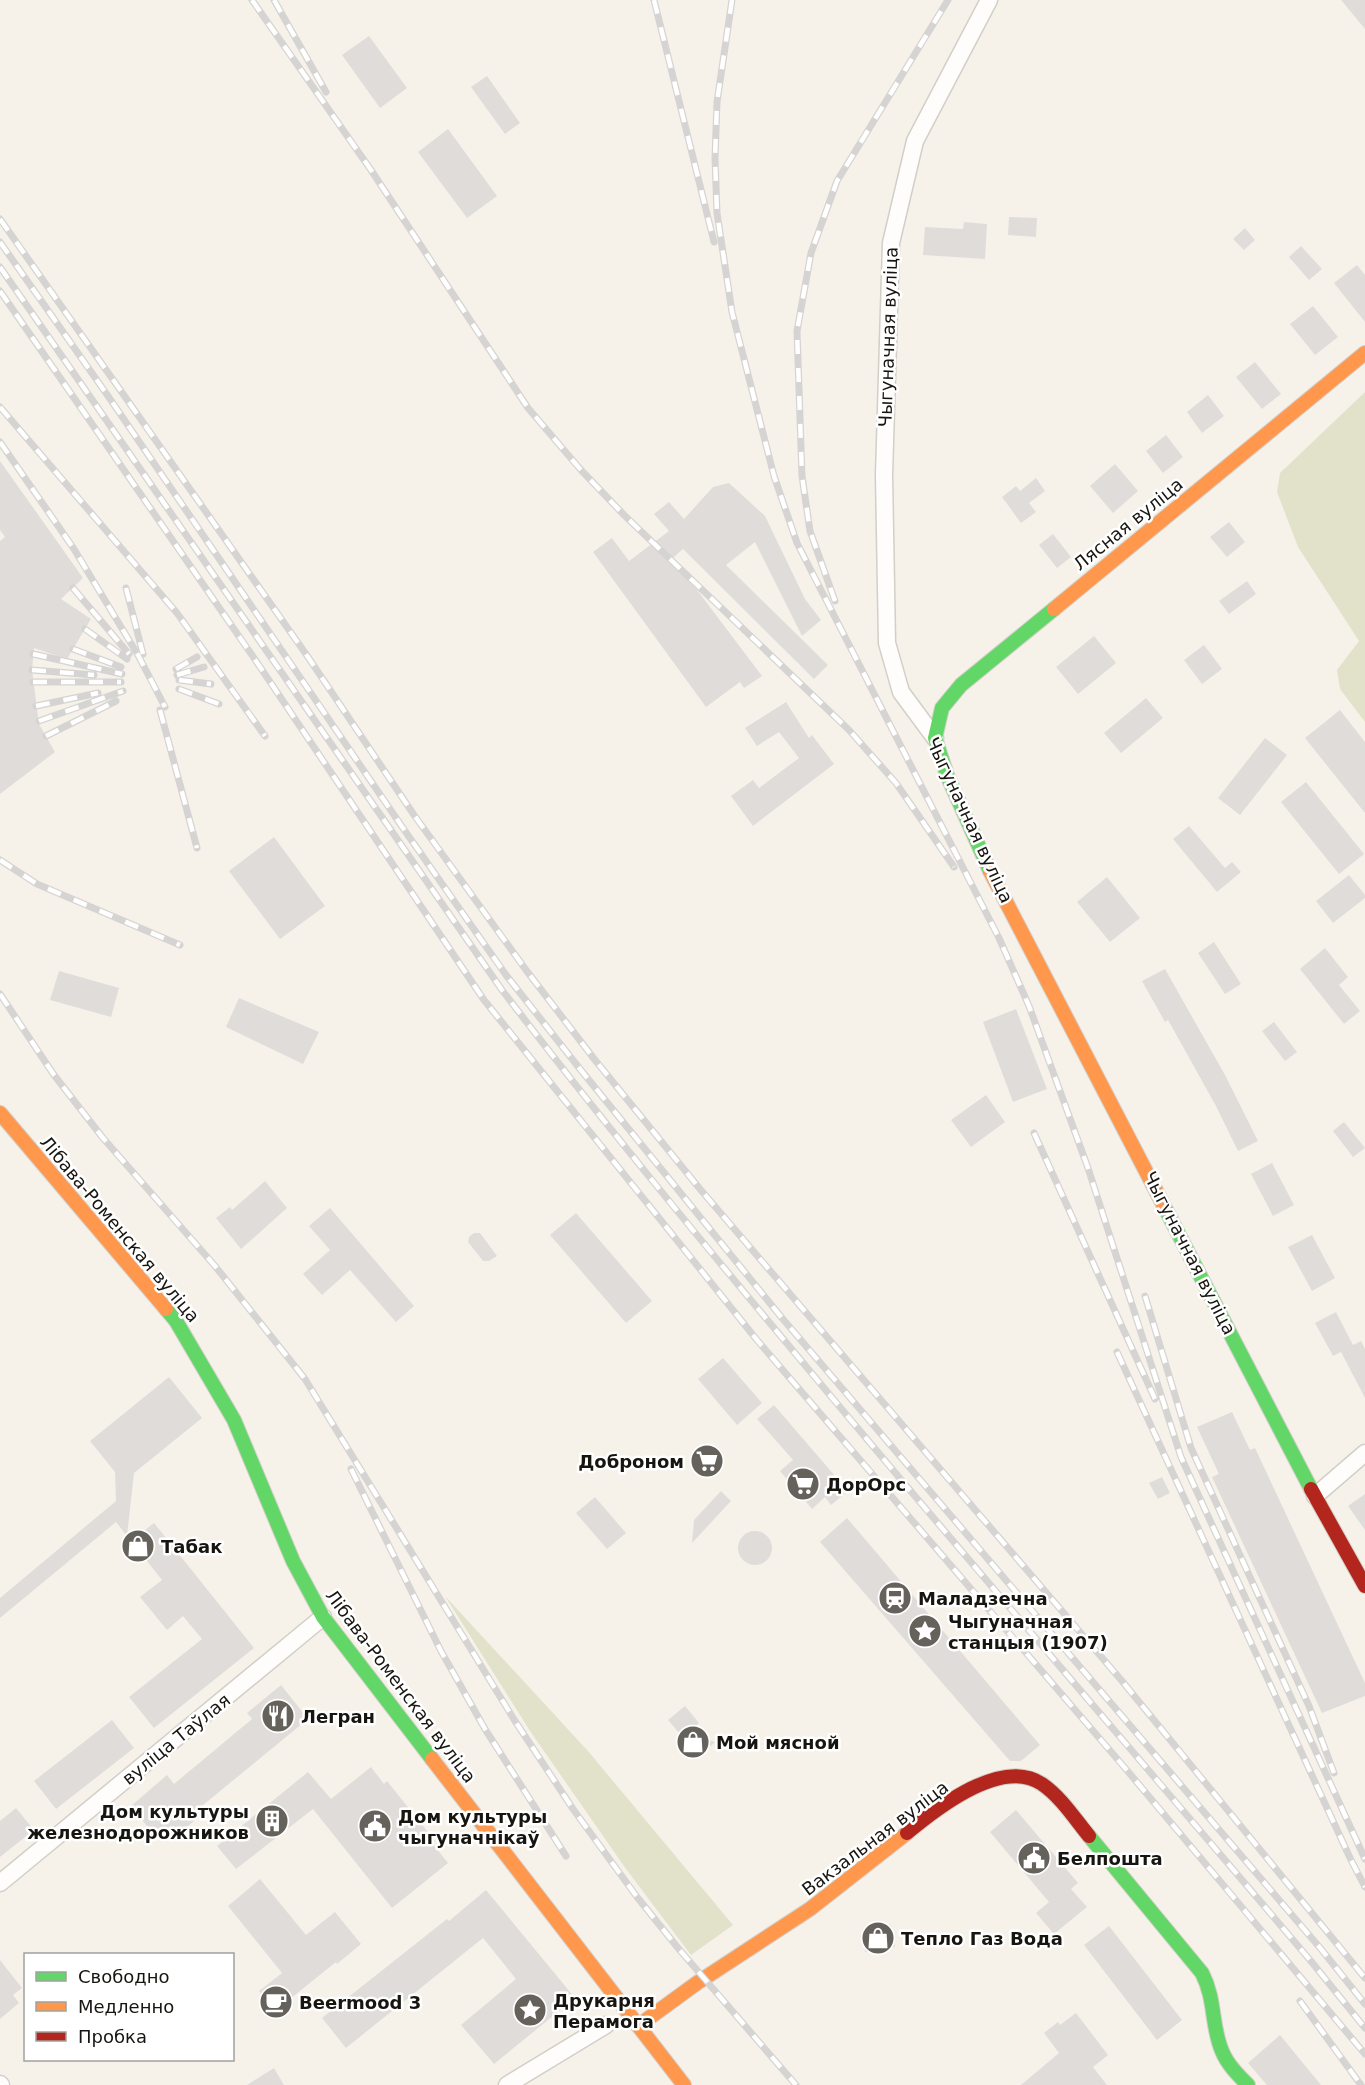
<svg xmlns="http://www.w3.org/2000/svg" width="1365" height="2085" viewBox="0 0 1365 2085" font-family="'DejaVu Sans',sans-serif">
<rect width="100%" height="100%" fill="#f6f2ea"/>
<path fill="#e2e2ca" d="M1365,392v330l-25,-33 -3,-19 22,-29 -61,-94 -21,-55 3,-19z
M445,1596l143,155 145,174 -42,30 -65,-86 -96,-138z"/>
<path fill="#e0dcd9" d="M1341,0h24v29z
M369,36l38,52 -27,20 -38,-53z
M487,76l33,47 -15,11 -34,-47z
M448,129l49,67 -30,22 -49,-66z
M1009,217l28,1 -1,19 -28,-2z
M964,222l23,2 -2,35 -62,-4 2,-28 38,2z
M1245,228l10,12 -11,10 -11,-11z
M1301,246l21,23 -13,11 -20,-23z
M1357,265l8,10v47l-31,-39z
M1313,306l25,31 -23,18 -25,-31z
M1255,362l26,32 -19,15 -26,-32z
M1208,395l16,21 -22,17 -15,-21z
M1166,435l17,22 -20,16 -17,-22z
M0,461l83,117 -22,21 30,20 -24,40 -33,-11 -2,22 7,54 16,28 -55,42v-253l5,-4 -5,-7z
M1115,464l23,27 -25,22 -23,-27z
M1036,478l9,13 -16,12 7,9 -15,11 -19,-26 14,-11 4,5z
M729,483l36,33 40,83 16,21 -19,16 -47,-94 -29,23 102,100 -14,14 -131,-130 -10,9 89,118 -18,12 -4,-6 -34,25 -113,-155 19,-14 17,23 40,-30 -15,-17 15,-12 15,17 29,-32z
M1229,522l16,20 -18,15 -17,-20z
M1053,534l18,23 -14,11 -18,-23z
M1247,581l9,13 -27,20 -10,-13z
M1094,636l22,27 -38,31 -22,-27z
M1204,645l18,24 -20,15 -18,-24z
M1146,698l17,20 -42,35 -17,-20z
M786,702l23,36 3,-3 22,29 -81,62 -22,-30 22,-16 6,8 40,-30 -20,-26 -22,14 -12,-18z
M1340,710l25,32v71l-60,-75z
M1265,738l22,17 -47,60 -22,-17z
M1306,782l58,72 -25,20 -58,-72z
M1189,826l36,42 7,-6 9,10 -24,20 -44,-53z
M274,837l51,69 -45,33 -51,-68z
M1349,875l16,20v3l-32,25 -17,-22z
M1107,877l33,41 -30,24 -33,-40z
M1214,942l27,42 -16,10 -27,-41z
M1325,948l23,29 -9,8 21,26 -16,13 -44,-55z
M1165,969l60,106 33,66 -20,10 -22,-45 -48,-86 -3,2 -23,-41z
M59,971l60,17 -8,29 -61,-17z
M239,998l80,34 -16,32 -77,-37z
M1016,1009l31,80 -34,13 -30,-80z
M1274,1022l23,30 -12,9 -23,-30z
M986,1095l19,27 -34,25 -20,-27z
M1344,1122l21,26 -12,9 -20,-26z
M1272,1163l22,42 -21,11 -22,-42z
M265,1181l22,27 -46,41 -25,-31 14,-11 2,3z
M330,1208l84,98 -18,16 -46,-52 -28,25 -19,-21 27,-24 -21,-24z
M576,1213l76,88 -26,22 -76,-88z
M474,1233h6l17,23 -8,5h-6l-15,-19 1,-5z
M1312,1235l23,43 -23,13 -24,-44z
M1336,1312l17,33 8,-4 4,8v49l-24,-46 -8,4 -18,-33z
M723,1358l39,45 -25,22 -39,-46z
M169,1377l33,41 -68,55 -7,63 -11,-14 -116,96v-20l116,-97 -1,-29 -25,-31z
M774,1405l74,86 -17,14 -6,-8 -13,12 -32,-38 13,-11 -36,-41z
M1232,1412l18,38 5,-2 110,235v13l-43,17 -110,-236 7,-3 -22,-47z
M1162,1477l8,16 -12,6 -9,-16z
M721,1491l10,10 -39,42 2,-23z
M1365,1494v36l-17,-24z
M595,1497l31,36 -19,16 -31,-36z
M847,1518l193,227 -19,16h-11l-190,-219z
M154,1523l100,125 -100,80 -25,-31 73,-58 -19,-23 -16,14 -27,-33 22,-17 -31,-39z
M738 1548a17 17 0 1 1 34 0a17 17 0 1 1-34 0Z
M281,1685l27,34 -111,91 4,5 -29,25 -10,-12 -8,7 -23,-29 36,-31 7,9 78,-65 -5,-6z
M685,1706l14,17 -13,11 29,8 -16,14 -31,-36z
M112,1720l22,28 -78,61 -22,-28z
M371,1767l13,17 3,-3 48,60 -3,2 16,20 -56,45 -79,-99 -77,60 -19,-23 91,-74 23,27z
M16,1808l18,22 -34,27v-36z
M1016,1810l62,73 -7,6 16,18 -33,27 -18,-21 13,-11 -59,-70z
M260,1879l46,56 29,-23 26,32 -24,20 -1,-2 -61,49 -16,-20 23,-18 -54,-67z
M486,1890l89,108 -81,66 -33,-39 55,-46 -33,-41 -137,110 -24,-30 125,-99 2,2z
M891,1925l4,22 -30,5 -3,-22z
M1109,1926l73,94 -25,20 -73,-95z
M0,1960l22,28 -9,7 6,8 -19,16z
M1076,2013l32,42 -15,12 14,18h-86l38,-32 -15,-20 14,-11 2,3z
M1280,2035l41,50h-54l-19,-22z
M274,2068l10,17h-37z"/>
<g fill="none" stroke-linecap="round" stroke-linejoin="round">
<defs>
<path id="street" d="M935,738l-34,-46 -14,-49 -3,-168 7,-232 24,-102 74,-141
M1315,1496l50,-43
M0,1883l323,-266
M0,2084l1,1
M507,2085l99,-60"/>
<path id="fast" d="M990,871l-43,-96 -12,-37 7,-30 19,-23 93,-76
M1165,1208l146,281
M166,1309l10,12 58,99 59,141 30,56 109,142
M1089,1836l113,137c14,27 9,53 20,78 5,13 16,24 26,34"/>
<path id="slow" d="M1054,609l311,-256
M990,871l175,337
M0,1113l166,196
M432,1759l252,326
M638,2026l59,-43 113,-74 97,-76"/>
<path id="jam" d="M1311,1489l54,97
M907,1833c31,-26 95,-76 135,-49 19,13 33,35 47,52"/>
</defs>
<use href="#street" stroke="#d2cfc8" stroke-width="19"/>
<use href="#fast" stroke="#d2cfc8" stroke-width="16"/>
<use href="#slow" stroke="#d2cfc8" stroke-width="16"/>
<use href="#jam" stroke="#d2cfc8" stroke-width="16"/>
<use href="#street" stroke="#fefdfc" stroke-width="16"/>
<use href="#fast" stroke="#63d668" stroke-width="14"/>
<use href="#slow" stroke="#ff974d" stroke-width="14"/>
<use href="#jam" stroke="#b3261e" stroke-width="14"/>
<defs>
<path id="rail" d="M252,0l119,170 157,238 53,62 43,45 225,215 47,53 58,84
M274,0l52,92
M654,0l60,242
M732,0l-15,102 -2,56 2,55 15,99 42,164 23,67 202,395 30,68 59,162 93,289 184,402
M0,219l308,438 106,158 112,155 69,90 105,129 422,492 243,297
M0,242l108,154 297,435 101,144 74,94 202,249 539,631 44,55
M0,267l502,723c105,138 216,271 327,404 159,190 321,377 481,566l55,68
M0,291l254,367 230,342 273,340 368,428 240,286
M0,407l177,206 88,123
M0,442l74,107 64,106 27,52
M73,588l56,66
M126,588l17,66
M835,601l-25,-70 -8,-55 -5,-145 14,-78 26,-72 111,-181
M85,629l42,30
M73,649l48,18
M33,654l89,20
M176,669l21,-12
M32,670l62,5
M177,675l27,-8
M179,680l32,4
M33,682h88
M179,689l40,15
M36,706l62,-13
M160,710l37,138
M39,721l84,-30
M46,736l70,-35
M0,860l37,24 143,61
M0,994l54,81 49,63 112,128 90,113 210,342 58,88 64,88 41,51 118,137
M1034,1133l121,266
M1145,1296l46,152 118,258 25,67
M1117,1352l234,508 14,27
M351,1469l90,182 44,78 81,127
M1300,2001l61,84"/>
</defs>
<use href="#rail" stroke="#d6d4d2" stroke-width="7"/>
<use href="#rail" stroke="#fff" stroke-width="4.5" stroke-dasharray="14" stroke-linecap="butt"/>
</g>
<defs>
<symbol id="supermarket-disc" viewBox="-11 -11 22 22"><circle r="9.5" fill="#65625c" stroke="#fff"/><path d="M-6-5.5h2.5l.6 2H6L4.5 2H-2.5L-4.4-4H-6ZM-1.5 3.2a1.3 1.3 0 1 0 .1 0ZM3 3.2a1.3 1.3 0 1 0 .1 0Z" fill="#fff"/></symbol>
<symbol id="shop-disc" viewBox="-11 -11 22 22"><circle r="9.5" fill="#65625c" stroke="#fff"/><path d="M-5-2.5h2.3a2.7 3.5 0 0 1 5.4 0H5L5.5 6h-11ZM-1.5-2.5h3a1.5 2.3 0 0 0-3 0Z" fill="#fff"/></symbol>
<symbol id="station-disc" viewBox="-11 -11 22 22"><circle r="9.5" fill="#65625c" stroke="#fff"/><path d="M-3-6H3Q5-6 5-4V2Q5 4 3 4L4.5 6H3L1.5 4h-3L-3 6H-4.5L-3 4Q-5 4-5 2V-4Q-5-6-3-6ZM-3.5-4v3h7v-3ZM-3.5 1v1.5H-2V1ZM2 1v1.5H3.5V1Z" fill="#fff"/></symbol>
<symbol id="sight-disc" viewBox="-11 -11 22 22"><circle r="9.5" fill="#65625c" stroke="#fff"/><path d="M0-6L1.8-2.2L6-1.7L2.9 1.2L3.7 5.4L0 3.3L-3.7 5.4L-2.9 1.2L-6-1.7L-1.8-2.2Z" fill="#fff"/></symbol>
<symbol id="restaurant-disc" viewBox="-11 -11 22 22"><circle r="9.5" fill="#65625c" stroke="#fff"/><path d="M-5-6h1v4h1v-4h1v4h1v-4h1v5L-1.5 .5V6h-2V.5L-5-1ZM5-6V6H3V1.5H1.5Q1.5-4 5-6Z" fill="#fff"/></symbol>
<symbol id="building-disc" viewBox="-11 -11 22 22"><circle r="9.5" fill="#65625c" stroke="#fff"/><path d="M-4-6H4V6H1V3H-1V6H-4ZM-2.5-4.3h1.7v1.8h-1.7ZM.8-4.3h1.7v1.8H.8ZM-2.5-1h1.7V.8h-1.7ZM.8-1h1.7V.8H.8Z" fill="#fff"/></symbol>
<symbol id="civic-disc" viewBox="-11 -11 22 22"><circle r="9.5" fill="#65625c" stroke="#fff"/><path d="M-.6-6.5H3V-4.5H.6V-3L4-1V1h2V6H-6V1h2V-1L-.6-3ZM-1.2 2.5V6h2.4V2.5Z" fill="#fff"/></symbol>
<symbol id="cafe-disc" viewBox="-11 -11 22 22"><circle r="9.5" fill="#65625c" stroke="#fff"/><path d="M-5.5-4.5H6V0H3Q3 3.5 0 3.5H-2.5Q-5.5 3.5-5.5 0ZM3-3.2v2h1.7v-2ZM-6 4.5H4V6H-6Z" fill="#fff"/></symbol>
</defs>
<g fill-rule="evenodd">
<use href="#supermarket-disc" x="688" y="1442" width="38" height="38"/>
<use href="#supermarket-disc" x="784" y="1465" width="38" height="38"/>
<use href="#shop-disc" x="119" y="1527" width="38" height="38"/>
<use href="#station-disc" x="876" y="1579" width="38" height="38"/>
<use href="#sight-disc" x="906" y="1612" width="38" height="38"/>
<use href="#restaurant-disc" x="259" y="1697" width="38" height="38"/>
<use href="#shop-disc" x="674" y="1723" width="38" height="38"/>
<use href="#building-disc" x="253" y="1802" width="38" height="38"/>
<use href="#civic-disc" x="356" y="1807" width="38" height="38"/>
<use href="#civic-disc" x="1015" y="1839" width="38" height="38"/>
<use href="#shop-disc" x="859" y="1919" width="38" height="38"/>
<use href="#cafe-disc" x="257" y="1983" width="38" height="38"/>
<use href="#sight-disc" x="511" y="1991" width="38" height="38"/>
</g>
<g text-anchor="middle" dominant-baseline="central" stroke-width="5" stroke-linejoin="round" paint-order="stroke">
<g font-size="18" fill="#171510" stroke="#fff">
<text transform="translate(888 337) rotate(-88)">Чыгуначная вуліца</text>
<text transform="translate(1128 524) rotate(-39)">Лясная вуліца</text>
<text transform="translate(970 820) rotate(65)">Чыгуначная вуліца</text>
<text transform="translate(120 1229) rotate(50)">Лібава-Роменская вуліца</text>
<text transform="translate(1190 1253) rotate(63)">Чыгуначная вуліца</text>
<text transform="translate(401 1686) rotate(53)">Лібава-Роменская вуліца</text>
<text transform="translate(176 1739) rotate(-39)">вуліца Таўлая</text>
<text transform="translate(875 1838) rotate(-37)">Вакзальная вуліца</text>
</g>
<g font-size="18" font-weight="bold" fill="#171510" stroke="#fff" text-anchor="start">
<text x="684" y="1461" text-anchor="end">Доброном</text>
<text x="826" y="1484">ДорОрс</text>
<text x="161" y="1546">Табак</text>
<text x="918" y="1598">Маладзечна</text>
<text x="948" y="1621">Чыгуначная<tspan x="948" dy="21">станцыя (1907)</tspan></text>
<text x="301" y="1716">Легран</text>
<text x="716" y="1742">Мой мясной</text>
<text x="249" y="1811" text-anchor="end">Дом культуры<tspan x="249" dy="21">железнодорожников</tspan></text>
<text x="398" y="1816">Дом культуры<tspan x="398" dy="21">чыгуначнікаў</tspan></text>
<text x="1057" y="1858">Белпошта</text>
<text x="901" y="1938">Тепло Газ Вода</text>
<text x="553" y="2000">Друкарня<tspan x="553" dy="21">Перамога</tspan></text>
<text x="299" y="2002">Beermood 3</text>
</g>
</g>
<rect x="24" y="1953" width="210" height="108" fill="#ffffff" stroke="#a2a19f" stroke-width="1.5"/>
<rect x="36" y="1972" width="30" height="9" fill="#63d668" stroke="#a2a19f" stroke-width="1.5"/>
<text x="78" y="1983" font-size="18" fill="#171510">Свободно</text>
<rect x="36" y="2002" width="30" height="9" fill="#ff974d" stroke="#a2a19f" stroke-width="1.5"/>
<text x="78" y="2013" font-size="18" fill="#171510">Медленно</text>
<rect x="36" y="2032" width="30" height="9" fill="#b3261e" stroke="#a2a19f" stroke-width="1.5"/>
<text x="78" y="2043" font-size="18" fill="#171510">Пробка</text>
</svg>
